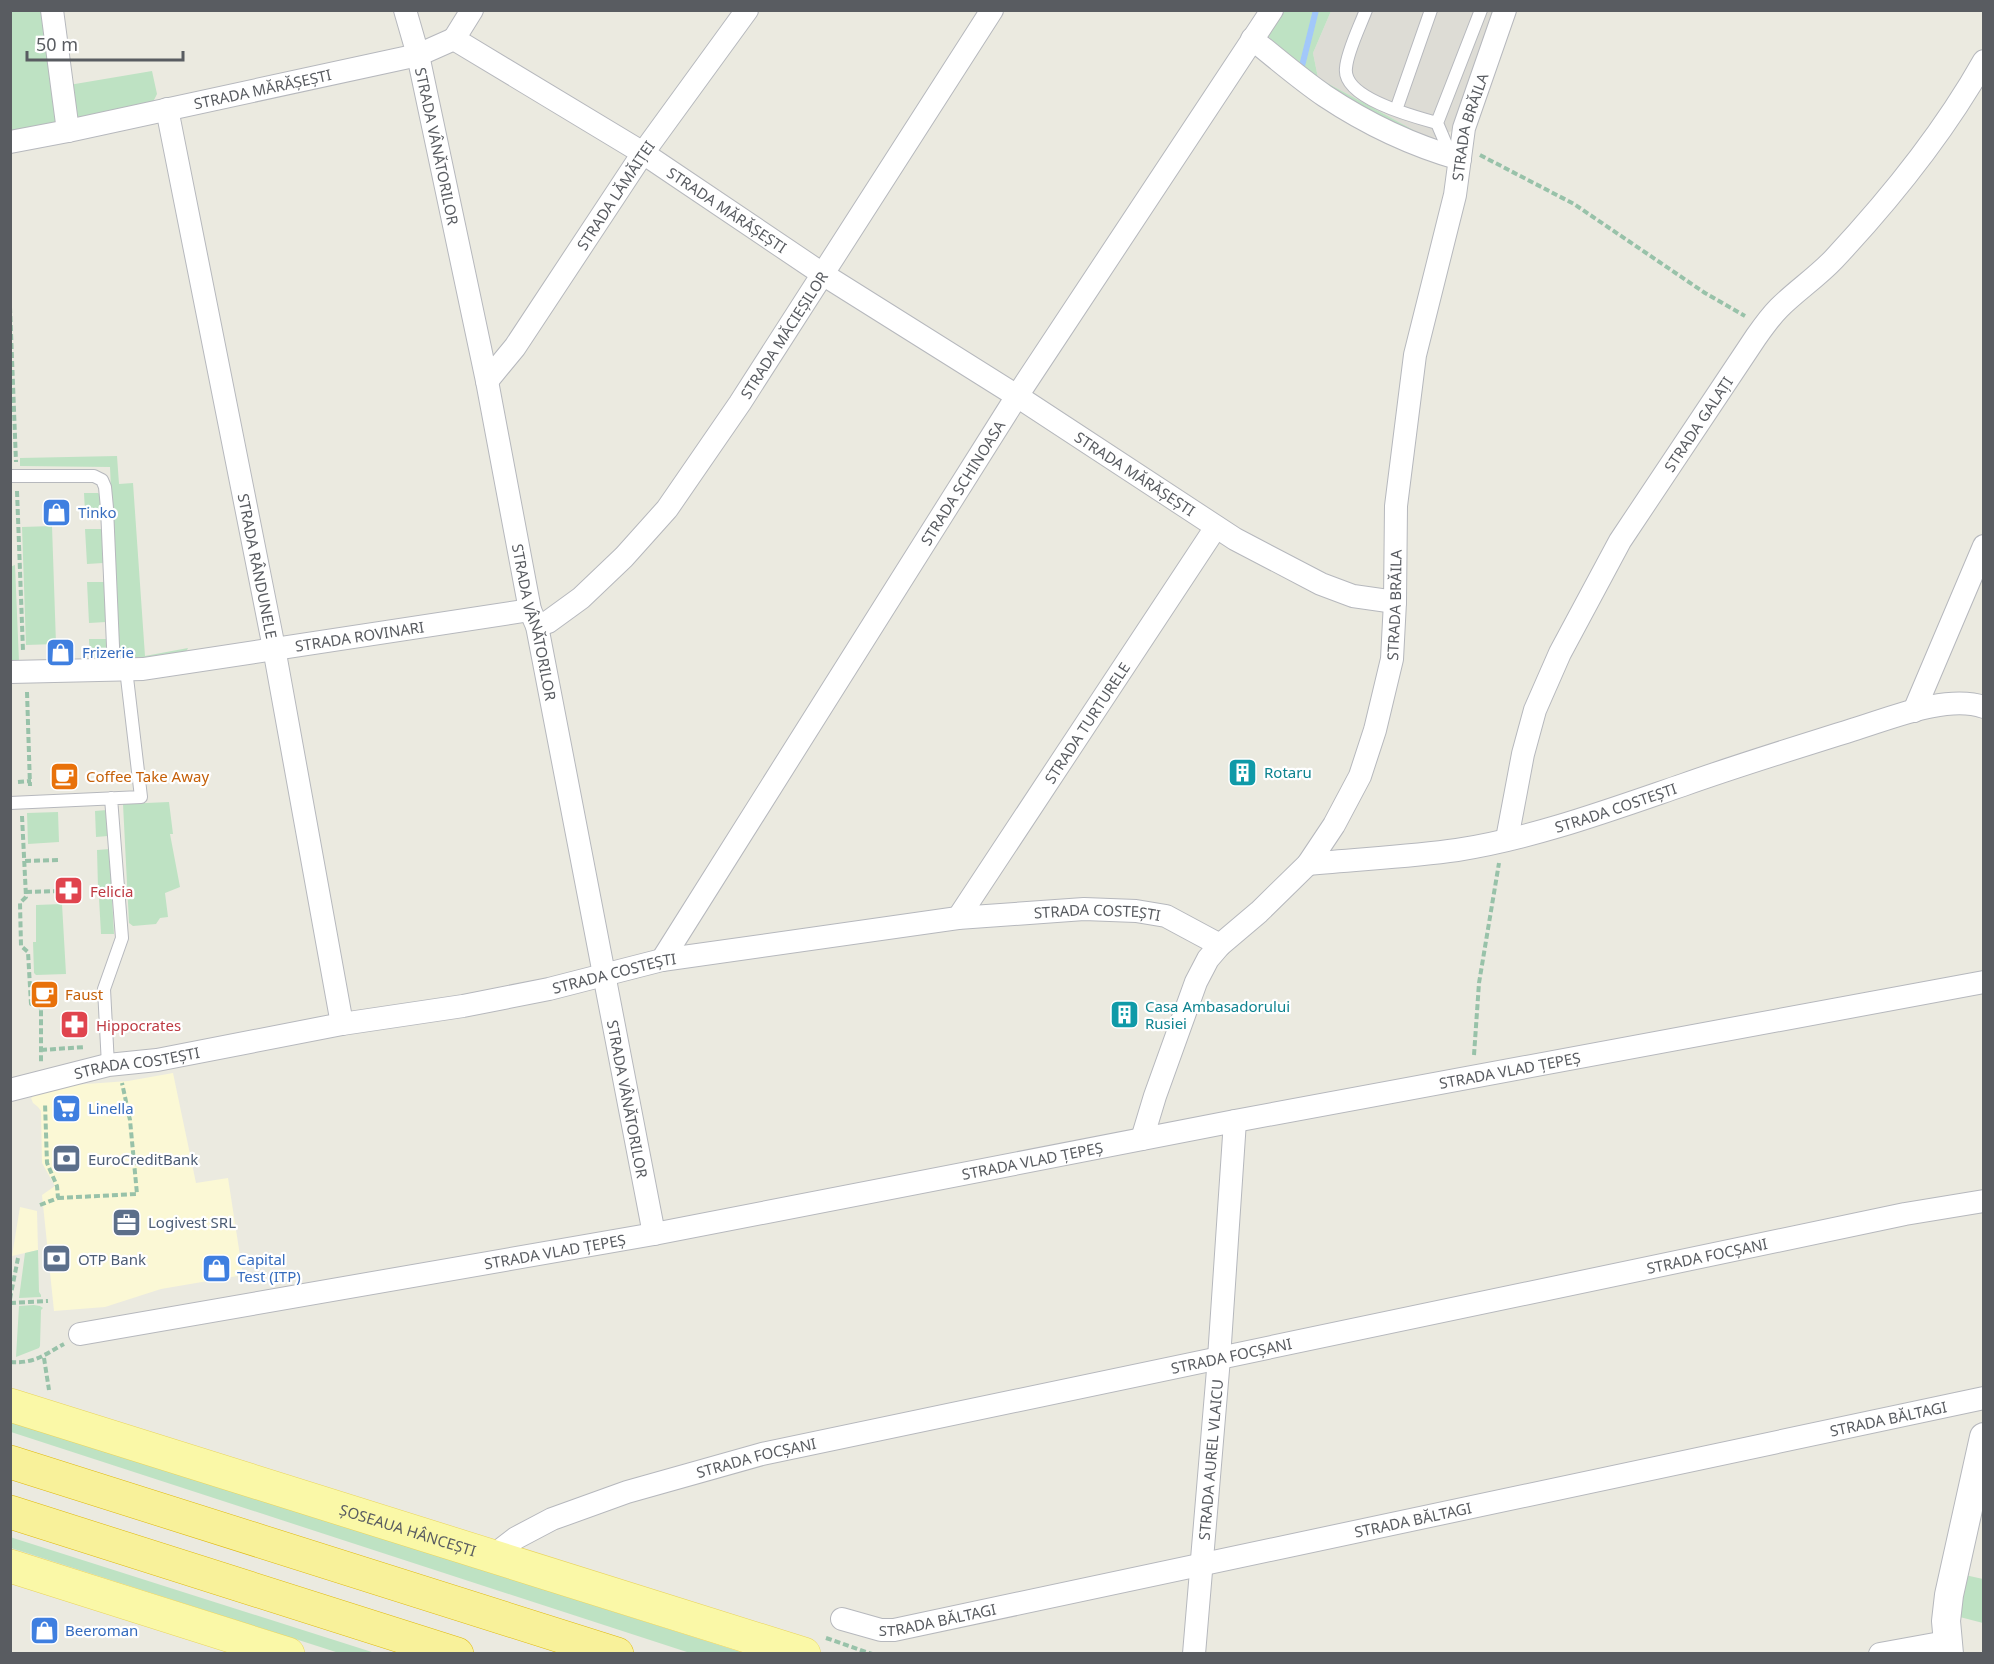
<svg xmlns="http://www.w3.org/2000/svg" width="1994" height="1664" viewBox="0 0 1994 1664" font-family="'Noto Sans',sans-serif">
<rect width="100%" height="100%" fill="#ebeae0"/>
<path fill="#fbf8d5" d="M173,1073l23,110 32,-5 15,97 -82,14 -56,18 -51,4 -12,-116 13,-9 -13,-23 -1,-52 -3,-4 -5,-4 -2,-5 14,-11 83,-6z
M20,1207l17,4 1,39 -26,6z"/>
<path fill="#dddcd5" d="M1331,11h164l-43,120 -22,8 -112,-61 -5,-25z"/>
<path fill="#bee2c3" d="M10,11h37l16,113 -52,8z
M1283,11h48l-18,42 5,25 112,61 -32,-9 -117,-75 -13,-20z
M152,71l5,23 -5,10 -73,16 -6,-7 -4,-28z
M117,456l2,28 14,-1 12,173 43,-8 -3,6c-26,5 -44,12 -67,-4l-8,-183 -90,-1v-8z
M84,493h14l3,3 1,18 -17,-2z
M52,526l4,118 -30,1 -4,-118z
M85,529h17l1,34 -16,1z
M15,565l4,97h-8l-1,-95z
M87,582h18l1,40 -17,1z
M89,639h18l1,18 -18,2z
M169,802l4,32h-3l10,53 -15,6 3,24 -8,1 -4,6 -23,2 -4,-3 -6,-119z
M107,810l1,26 -12,1 -1,-26z
M58,812l1,30 -31,2 -1,-31z
M110,849l2,39h-14l-1,-38z
M99,898h13l2,36h-13z
M62,904l4,70 -30,1 -2,-2 -1,-31h3v-37z
M38,1250l1,42 2,3v2l-22,1 6,-45z
M34,1305l6,1 3,2 -2,2 -1,36 -1,2 -23,9 3,-51z
M11,1421l733,232h-54l-679,-221z
M10,1537l365,116h-36l-328,-105z
M1965,1575l18,4v44l-27,-7z"/>
<g fill="none" stroke-linecap="round" stroke-linejoin="round">
<path stroke="#a2c8fa" stroke-width="6" d="M1302,66l14,-56"/>
<defs>
<path id="service" d="M1366,10c-6,16 -19,42 -20,58 -4,30 69,49 91,55
M1396,110l35,-100
M1451,156l-14,-33 44,-113
M10,476h84l8,4 3,7 2,21 7,161
M10,803l131,-6 -15,-128
M108,1065l-4,-76 18,-51 -11,-140"/>
<g id="minor">
<path d="M52,10l16,121"/>
<path id="s1" d="M405,10l13,45 69,326 43,229 7,16c40,203 77,406 117,608"/>
<path id="s2" d="M454,39l189,114 178,120 196,123 218,143 86,45 32,12 42,6"/>
<path d="M454,39l18,-29"/>
<path d="M1252,39c24,19 48,40 73,57 42,28 86,49 135,63"/>
<path id="s3" d="M167,109l107,539 68,376"/>
<path id="s4" d="M10,142l58,-11 350,-76 36,-16"/>
<path id="s5" d="M487,381l28,-34 128,-194 104,-143"/>
<path id="s6" d="M537,626l11,-4 33,-24 43,-41 43,-48 73,-106 252,-393"/>
<path id="s7" d="M10,672l133,-3 387,-59"/>
<path d="M1914,711l70,-165"/>
<path id="s8" d="M1507,839l16,-85 12,-44 25,-57 60,-112 136,-204c7,-10 14,-20 23,-29 17,-17 38,-31 55,-49 57,-61 109,-125 150,-198"/>
<path id="s9" d="M1308,864c49,-5 100,-7 149,-14 77,-12 153,-40 226,-65 56,-20 112,-37 169,-55 37,-11 94,-36 132,-23"/>
<path id="s10" d="M958,918l258,-391"/>
<path id="s11" d="M662,960l355,-564 255,-386"/>
<path id="s12" d="M10,1090l98,-25 49,-5 185,-36 121,-18 86,-17 113,-29 296,-42 126,-9 52,2 30,5 54,29"/>
<path id="s13" d="M1142,1139l13,-43 41,-114 12,-23 12,-14 39,-33 49,-48 26,-39 26,-49 15,-46 17,-71 3,-57 1,-96 19,-151 40,-160 9,-67 41,-118"/>
<path id="s14" d="M80,1334l574,-100 581,-113 749,-139"/>
<path id="s15" d="M494,1555l22,-17 36,-19 75,-27 135,-38 1143,-240 79,-13"/>
<path id="s16" d="M842,1619l39,11h13l1090,-232"/>
<path id="s17" d="M1194,1654l25,-296 16,-237"/>
<path d="M1880,1654l66,-12 -4,12"/>
</g>
<path id="tertiary" d="M1949,1654l-3,-33 3,-26 35,-158"/>
<g id="primary">
<path id="s18" d="M10,1405l794,249"/>
<path d="M10,1566l278,88"/>
</g>
<path id="trunk" d="M10,1462l607,192
M10,1512l447,142"/>
</defs>
<use href="#service" stroke="#b6b8bd" stroke-width="14"/>
<use href="#minor" stroke="#b6b8bd" stroke-width="24"/>
<use href="#tertiary" stroke="#b6b8bd" stroke-width="30"/>
<use href="#primary" stroke="#e9d45c" stroke-width="34"/>
<use href="#trunk" stroke="#dfb90c" stroke-width="34"/>
<path stroke="#98c2a9" stroke-width="4" stroke-dasharray="6 3" stroke-linecap="butt" d="M1480,155l94,49 131,89 40,23
M10,307l6,155
M17,491l6,160
M27,692l3,94
M18,782l13,-1
M22,816l4,81 -6,6 1,43 7,6 3,52 10,4v55
M25,861l35,-1
M26,892l35,-1
M41,1050l44,-3
M1474,1055l5,-72 20,-120
M58,1198l79,-4 -7,-74 -8,-37
M40,1205l18,-7 -1,-12 -10,-23 -2,-60
M10,1299l8,-41
M10,1303l38,-2
M44,1358l5,32
M10,1362c25,2 35,-8 54,-18
M826,1638l46,16"/>
<use href="#service" stroke="#fff" stroke-width="12"/>
<use href="#minor" stroke="#fff" stroke-width="22"/>
<use href="#tertiary" stroke="#fff" stroke-width="28"/>
<use href="#primary" stroke="#faf8a7" stroke-width="33"/>
<use href="#trunk" stroke="#f8f19a" stroke-width="33"/>
</g>
<defs>
<symbol id="shop-square" viewBox="-11 -11 22 22"><rect x="-9" y="-9" width="18" height="18" rx="4" fill="#3f7fe0" stroke="#fff"/><path d="M-5-2.5h2.3a2.7 3.5 0 0 1 5.4 0H5L5.5 6h-11ZM-1.5-2.5h3a1.5 2.3 0 0 0-3 0Z" fill="#fff"/></symbol>
<symbol id="building-square" viewBox="-11 -11 22 22"><rect x="-9" y="-9" width="18" height="18" rx="4" fill="#0f9aa8" stroke="#fff"/><path d="M-4-6H4V6H1V3H-1V6H-4ZM-2.5-4.3h1.7v1.8h-1.7ZM.8-4.3h1.7v1.8H.8ZM-2.5-1h1.7V.8h-1.7ZM.8-1h1.7V.8H.8Z" fill="#fff"/></symbol>
<symbol id="cafe-square" viewBox="-11 -11 22 22"><rect x="-9" y="-9" width="18" height="18" rx="4" fill="#e8710a" stroke="#fff"/><path d="M-5.5-4.5H6V0H3Q3 3.5 0 3.5H-2.5Q-5.5 3.5-5.5 0ZM3-3.2v2h1.7v-2ZM-6 4.5H4V6H-6Z" fill="#fff"/></symbol>
<symbol id="pharmacy-square" viewBox="-11 -11 22 22"><rect x="-9" y="-9" width="18" height="18" rx="4" fill="#e0444e" stroke="#fff"/><path d="M-2-6h4v4h4v4h-4v4h-4v-4h-4v-4h4Z" fill="#fff"/></symbol>
<symbol id="supermarket-square" viewBox="-11 -11 22 22"><rect x="-9" y="-9" width="18" height="18" rx="4" fill="#3f7fe0" stroke="#fff"/><path d="M-6-5.5h2.5l.6 2H6L4.5 2H-2.5L-4.4-4H-6ZM-1.5 3.2a1.3 1.3 0 1 0 .1 0ZM3 3.2a1.3 1.3 0 1 0 .1 0Z" fill="#fff"/></symbol>
<symbol id="bank-square" viewBox="-11 -11 22 22"><rect x="-9" y="-9" width="18" height="18" rx="4" fill="#5c6f8a" stroke="#fff"/><path d="M-6-4H6V4H-6ZM0-2.3a2.3 2.3 0 1 0 0 4.6a2.3 2.3 0 1 0 0-4.6Z" fill="#fff"/></symbol>
<symbol id="office-square" viewBox="-11 -11 22 22"><rect x="-9" y="-9" width="18" height="18" rx="4" fill="#5c6f8a" stroke="#fff"/><path d="M-6-3h4V-5.5h4V-3h4V5H-6ZM-1-4.5V-3h2v-1.5ZM-6 0V1H6V0Z" fill="#fff"/></symbol>
</defs>
<g fill-rule="evenodd">
<use href="#shop-square" x="40" y="496" width="33" height="33"/>
<use href="#shop-square" x="44" y="636" width="33" height="33"/>
<use href="#building-square" x="1226" y="756" width="33" height="33"/>
<use href="#cafe-square" x="48" y="760" width="33" height="33"/>
<use href="#pharmacy-square" x="52" y="874" width="33" height="33"/>
<use href="#cafe-square" x="28" y="978" width="33" height="33"/>
<use href="#building-square" x="1108" y="998" width="33" height="33"/>
<use href="#pharmacy-square" x="58" y="1008" width="33" height="33"/>
<use href="#supermarket-square" x="50" y="1092" width="33" height="33"/>
<use href="#bank-square" x="50" y="1142" width="33" height="33"/>
<use href="#office-square" x="110" y="1206" width="33" height="33"/>
<use href="#bank-square" x="40" y="1242" width="33" height="33"/>
<use href="#shop-square" x="200" y="1252" width="33" height="33"/>
<use href="#shop-square" x="28" y="1614" width="33" height="33"/>
</g>
<g text-anchor="middle" dominant-baseline="central" stroke-width="4.5" stroke-linejoin="round" paint-order="stroke">
<g font-size="15" fill="#595c61" stroke="#fff">
<text stroke="none"><textPath href="#s4" startOffset="258">STRADA MĂRĂȘEȘTI</textPath></text>
<text stroke="none"><textPath href="#s13" startOffset="1094">STRADA BRĂILA</textPath></text>
<text stroke="none"><textPath href="#s1" startOffset="140">STRADA VÂNĂTORILOR</textPath></text>
<text stroke="none"><textPath href="#s5" startOffset="226">STRADA LĂMĂIȚEI</textPath></text>
<text stroke="none"><textPath href="#s2" startOffset="322">STRADA MĂRĂȘEȘTI</textPath></text>
<text stroke="none"><textPath href="#s6" startOffset="386">STRADA MĂCIEȘILOR</textPath></text>
<text stroke="none"><textPath href="#s8" startOffset="462">STRADA GALAȚI</textPath></text>
<text stroke="none"><textPath href="#s2" startOffset="808">STRADA MĂRĂȘEȘTI</textPath></text>
<text stroke="none"><textPath href="#s11" startOffset="564">STRADA SCHINOASA</textPath></text>
<text stroke="none"><textPath href="#s3" startOffset="466">STRADA RÂNDUNELE</textPath></text>
<text stroke="none"><textPath href="#s13" startOffset="608">STRADA BRĂILA</textPath></text>
<text stroke="none"><textPath href="#s1" startOffset="626">STRADA VÂNĂTORILOR</textPath></text>
<text stroke="none"><textPath href="#s7" startOffset="352">STRADA ROVINARI</textPath></text>
<text stroke="none"><textPath href="#s10" startOffset="234">STRADA TURTURELE</textPath></text>
<text stroke="none"><textPath href="#s9" startOffset="314">STRADA COSTEȘTI</textPath></text>
<text stroke="none"><textPath href="#s12" startOffset="1104">STRADA COSTEȘTI</textPath></text>
<text stroke="none"><textPath href="#s12" startOffset="616">STRADA COSTEȘTI</textPath></text>
<text stroke="none"><textPath href="#s12" startOffset="130">STRADA COSTEȘTI</textPath></text>
<text stroke="none"><textPath href="#s14" startOffset="1454">STRADA VLAD ȚEPEȘ</textPath></text>
<text stroke="none"><textPath href="#s1" startOffset="1112">STRADA VÂNĂTORILOR</textPath></text>
<text stroke="none"><textPath href="#s14" startOffset="968">STRADA VLAD ȚEPEȘ</textPath></text>
<text stroke="none"><textPath href="#s14" startOffset="482">STRADA VLAD ȚEPEȘ</textPath></text>
<text stroke="none"><textPath href="#s15" startOffset="1254">STRADA FOCȘANI</textPath></text>
<text stroke="none"><textPath href="#s15" startOffset="768">STRADA FOCȘANI</textPath></text>
<text stroke="none"><textPath href="#s16" startOffset="1070">STRADA BĂLTAGI</textPath></text>
<text stroke="none"><textPath href="#s15" startOffset="282">STRADA FOCȘANI</textPath></text>
<text stroke="none"><textPath href="#s17" startOffset="195">STRADA AUREL VLAICU</textPath></text>
<text stroke="none"><textPath href="#s16" startOffset="584">STRADA BĂLTAGI</textPath></text>
<text stroke="none"><textPath href="#s18" startOffset="417">ȘOSEAUA HÂNCEȘTI</textPath></text>
<text stroke="none"><textPath href="#s16" startOffset="98">STRADA BĂLTAGI</textPath></text>
</g>
<g font-size="15" fill="#366cbe" stroke="#fff" text-anchor="start">
<text x="78" y="512">Tinko</text>
<text x="82" y="652">Frizerie</text>
<text x="88" y="1108">Linella</text>
<text x="237" y="1259">Capital<tspan x="237" dy="17">Test (ITP)</tspan></text>
<text x="65" y="1630">Beeroman</text>
</g>
<g font-size="15" fill="#0d838f" stroke="#fff" text-anchor="start">
<text x="1264" y="772">Rotaru</text>
<text x="1145" y="1006">Casa Ambasadorului<tspan x="1145" dy="17">Rusiei</tspan></text>
</g>
<g font-size="15" fill="#c56008" stroke="#fff" text-anchor="start">
<text x="86" y="776">Coffee Take Away</text>
<text x="65" y="994">Faust</text>
</g>
<g font-size="15" fill="#be3a42" stroke="#fff" text-anchor="start">
<text x="90" y="891">Felicia</text>
<text x="96" y="1025">Hippocrates</text>
</g>
<g font-size="15" fill="#4e5e75" stroke="#fff" text-anchor="start">
<text x="88" y="1159">EuroCreditBank</text>
<text x="148" y="1222">Logivest SRL</text>
<text x="78" y="1259">OTP Bank</text>
</g>
</g>
<rect width="1994" height="1664" fill="none" stroke="#595c61" stroke-width="24"/>
<path d="M27 51v9h156v-9" fill="none" stroke="#595c61" stroke-width="3"/>
<text x="36" y="51" font-size="18" fill="#595c61" stroke="#ffffff" stroke-width="4.5" paint-order="stroke">50 m</text>
</svg>
